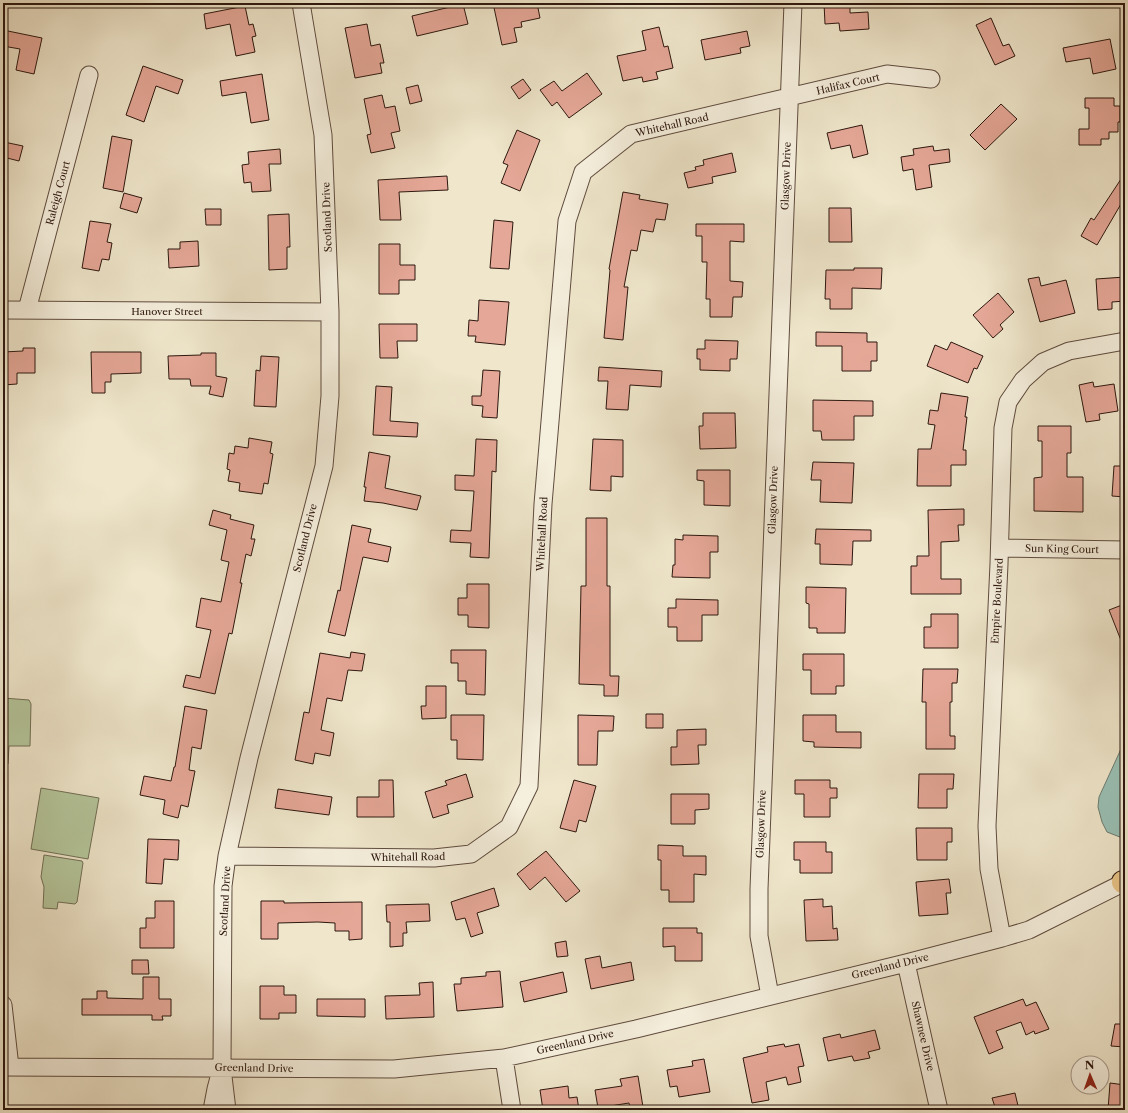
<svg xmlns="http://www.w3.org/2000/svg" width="1128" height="1113" viewBox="0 0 1128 1113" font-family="'Libre Caslon Text',serif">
<rect width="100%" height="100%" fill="#efe6cb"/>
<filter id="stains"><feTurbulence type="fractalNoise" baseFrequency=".005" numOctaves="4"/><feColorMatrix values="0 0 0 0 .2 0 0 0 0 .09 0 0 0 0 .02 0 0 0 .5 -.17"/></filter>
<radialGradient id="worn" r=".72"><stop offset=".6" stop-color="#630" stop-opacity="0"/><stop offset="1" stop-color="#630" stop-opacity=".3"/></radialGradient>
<path fill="#b5c69b" stroke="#716e55" d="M3,698l26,2 2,4 -1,42h-21l-1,18h-5z
M41,788l58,10 -11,61 -57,-10z
M44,855l38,6 1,2 -6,39 -2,2 -17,-2 -1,7 -14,-1 1,-21 -3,-10z"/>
<path fill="#9ac0b4" stroke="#6e7c72" d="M1125,731v108l-18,-7 -5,-10 -4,-15 1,-10 22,-48z"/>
<path fill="#e5a797" stroke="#2d170f" d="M493,3h44l3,15 -19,4 1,5 -8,1 3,14 -15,3z
M824,3h26v10l18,-1 1,17 -29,2 -1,-8 -14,1z
M463,4l5,20 -51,12 -5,-20z
M245,6l4,19 4,-1 3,12 -4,1 3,15 -19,4 -6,-32 -24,5 -2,-15z
M991,18l12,28 6,-2 6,12 -20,9 -19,-40z
M367,24l4,22 9,-2 4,19h-4l2,10 -27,5 -10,-50z
M659,27l5,20 4,-1 5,22 -17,4 2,7 -15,3 -1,-5 -19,4 -6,-25 29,-6 -4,-19z
M3,30l39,8 -8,36 -18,-4 4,-21 -17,-3z
M747,31l3,15 -10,2 1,5 -36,7 -4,-20z
M1110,39l6,30 -23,5 -3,-16 -24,4 -3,-14z
M143,66l40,14 -5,14 -22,-8 -12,36 -18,-7z
M587,73l15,21 -33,24 -12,-16 -5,4 -12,-16 14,-9 8,10z
M262,74l7,46 -18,3 -5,-31 -24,4 -2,-15z
M523,79l8,11 -12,9 -8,-12z
M418,85l4,16 -12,3 -4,-16z
M382,95l3,13 10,-2 5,25 -9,2 4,15 -24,5 -4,-18 4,-1 -7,-35z
M1085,98h29v8h6v16h-2v10h-9v7h-8v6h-22v-16h10v-21h-4z
M1001,104l16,15 -32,31 -15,-15z
M862,125l6,29 -15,4 -3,-13 -19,4 -4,-16z
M517,130l23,10 -20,51 -19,-8 7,-18 -5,-2z
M112,136l20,4 -9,52 -20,-4z
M4,142l19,4 -4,15 -16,-4z
M933,146l1,5 15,-2 1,13 -21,3 3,22 -16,3 -3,-21 -10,2 -2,-14 13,-2 -1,-6z
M280,149l1,15h-12l2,27 -19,1 -1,-10 -7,1 -2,-18 7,-1 -1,-12z
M732,153l4,19 -24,5 1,6 -25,5 -4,-15 12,-3 -1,-3 9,-2 -1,-5z
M1125,173v34l-4,-3 -24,41 -16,-9 10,-18 3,2z
M447,176l1,14 -49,2 2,28h-21l-2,-40z
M623,192l17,3 -1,4 29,5 -3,16 -9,-1 -3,13 -12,-2 -4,21 -6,-1 -7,37h4l-5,53 -19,-2 6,-68 -1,-1z
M124,193l18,5 -5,15 -17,-5z
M829,208h22l1,34h-23z
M205,209h16v16h-15z
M289,214l1,33h-3v22l-18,1 -1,-55z
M494,220l19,2 -4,47 -19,-1z
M90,221l21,3 -4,18 5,1 -3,17 -7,-1 -3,12 -17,-3z
M696,224h48v18l-14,-1v40l13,1 -1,15h-9l-1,20h-22v-18h-4l1,-37h-5v-26h-6z
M198,241l1,25 -30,2 -1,-19h12v-7z
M379,244h21v21h15v15h-16v14h-20z
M854,268h28l-1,21 -29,-1v21h-22v-10h-5l1,-29h28z
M1039,277l2,9 25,-6 9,33 -35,9 -12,-43z
M1125,277v24l-13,1v7l-14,1 -2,-31z
M998,293l16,19 -14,13 3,4 -10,9 -20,-23z
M479,300l30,2 -4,43 -30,-3 1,-6h-8l1,-16 9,1z
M379,324h38v17h-20l1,17h-18z
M816,332l51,1v9h10v19h-6v10h-29v-25h-26z
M705,340l33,1 -1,18h-7v12l-30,-1v-11h-3v-10h8z
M951,342l32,14 -6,13 -3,-1 -6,15 -41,-17 8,-21 12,5z
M23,348h12v25h-18v11l-14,1v-33l20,-1z
M91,352h50v21l-30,1v8h-6v11h-13z
M201,353h15v23l11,2 -4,19 -14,-3 2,-8h-20l-1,-7h-21l-1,-23 33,-1z
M261,356l18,1 -3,50 -22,-1 2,-36 4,1z
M599,367l63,4 -1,16 -31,-2 -2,25 -22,-1 2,-28h-10z
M483,370l17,1 -3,47 -15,-1 1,-11 -11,-1v-9h9z
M1093,382l1,5 20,-3 4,27 -19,3 1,6 -14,2 -7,-37z
M376,386l16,1 -2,34 28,2 -1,14 -44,-2z
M941,393l27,4 -3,20h2l-4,33h3v15h-15v21h-34l1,-37h13l4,-24 -7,-1 2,-14 8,1z
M813,400l60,1v15h-19v24h-32l-1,-9h-8z
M703,413h32l1,35 -36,1 -1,-23h4z
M1038,426h33v27h-4v24h16v35l-49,-1v-33l8,-1v-36h-4z
M249,438l23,4 -2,11 3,1 -5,30 -4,-1 -2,11 -23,-3 1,-8 -12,-2 2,-11 -3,-1 2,-16 5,1 1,-8 13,2z
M476,439l21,1 -1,32 -4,-1 -3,87 -19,-1 1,-14 -21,-1 1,-12 20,1 3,-40 -19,-1v-15l19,1z
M593,439l30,1v37l-12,-1v15l-21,-1z
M369,452l21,4 -5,32 36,8 -4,14 -34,-7 -19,-2 2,-14h-2z
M813,462l41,1 -2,40 -32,-1 1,-22h-10z
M1114,466h11v31l-13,-1z
M697,470h33v36l-26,-1v-24l-7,-1z
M964,509v16h-6l1,16 -18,1v37h20v15h-50v-28h6v-10h12l-1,-46z
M213,510l18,5 -1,4 24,6 -3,14h4l-4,17 -5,-2 -6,29h2l-10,51 -3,-1 -14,61 -32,-7 3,-12 14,3 11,-48 -15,-3 5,-29 20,4 8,-40 -8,-2 6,-30 -18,-5z
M586,518h21v68h3v90h9l-1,20h-14v-11l-25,-1 2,-98h5z
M352,525l19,4 -3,13 23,5 -3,15 -25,-5 -18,79 -17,-4 10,-42 2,1z
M816,529l55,1v11h-18l-1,24 -32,-1v-20h-5z
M683,535l35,1v16h-8v26l-38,-1 1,-12h2v-26l8,1z
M467,584h22v44l-21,-1v-12h-10v-17h9z
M806,587l40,1 -1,45h-28v-5h-8v-24l-3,-1z
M676,599l42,1v15h-16v26h-25v-14h-9v-19h8z
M1122,605l3,8 -1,35 -15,-38z
M931,614h27v34h-34v-21h7z
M451,650h35l-1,45 -19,-1v-13h-8v-18h-7z
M351,652l14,2 -3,17 -14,-1 -6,31 -15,-3 -6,32 13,3 -4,23 -15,-3 -2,11 -18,-4 9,-48 5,1 11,-60 30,5z
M803,654h41v32h-8v8h-25v-24h-8z
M923,669h35l-1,14h-5v19h-2v34h5v13h-29v-47h-4z
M426,686h20v32l-24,1 -1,-13h5z
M185,706l22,4 -6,39 -9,-2 -3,23 6,1 -7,36 -7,-2 -3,13 -15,-4 2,-14 -25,-5 4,-19 27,5 3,-14h1z
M646,714h17v14h-17z
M451,715h33l-1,45 -26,-1v-19h-6z
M578,715l36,1 -1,15h-15l-1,34h-19z
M803,715h33v17h25v16l-47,-1v-5l-11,-1z
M706,729v16h-8l1,19 -28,1v-18h6v-17z
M466,774l7,23 -26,8 2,8 -16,5 -8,-26 22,-7 -2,-4z
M919,774h35l-1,15h-6v19h-29z
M379,780h14l1,37h-37v-20h22z
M574,780l22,6 -10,36 -7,-2 -3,12 -16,-4z
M795,780h35v8h7v10h-7v19h-26v-23h-9z
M278,789l54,8 -3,18 -54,-7z
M671,794h38v15l-14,1v14h-24z
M916,828h36v14h-5v18h-30z
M148,839l31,1 -1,20 -14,-1 -2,25 -16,-1z
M794,842h32v10h6v21h-32v-13h-6z
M658,845l25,1v10h23v19l-12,-1v28h-25v-12h-8v-30h-3z
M546,851l34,40 -14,11 -21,-25 -15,13 -13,-16z
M949,879l2,14h-5l2,21 -29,2 -3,-34z
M494,888l5,18 -22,7 6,20 -12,4 -6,-19 -9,2 -5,-18z
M823,899v8l9,-1 1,23 4,-1 1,12 -32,1 -2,-41z
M155,901h19v47h-34v-20h6v-10h9z
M261,901h23v2l78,-1v37l-13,1v-9h-14v-8l-17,-1 -40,1v16h-17z
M429,904l1,17 -24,1 1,11h-4v13l-13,1v-25h-3l-1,-17z
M663,928h34v5h5v28h-27v-15l-12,1z
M566,941l2,15 -11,1 -2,-14z
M600,956l2,12 29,-6 3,18 -43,9 -6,-30z
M132,960h16l1,14h-17z
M500,971l3,36 -46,4 -3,-27h7v-6l25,-2v-4z
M563,972l4,20 -43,10 -4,-20z
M143,977h16v22h12v17h-9l1,4h-11v-5h-70v-16h15v-8h10v7l36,1z
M433,982l1,35 -48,2 -1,-23 35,-1 -1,-12z
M260,986h24v9h12v18h-17v6h-19z
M317,999h48v18l-48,-1z
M1023,999l3,7 10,-4 13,27 -14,5 -1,-3 -8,4 -5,-13 -25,9 7,17 -14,6 -15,-37z
M1115,1024h10v23l-14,-1z
M875,1030l5,19 -12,3 2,6 -16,3 -2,-5 -24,5 -5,-23 17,-4 1,4z
M784,1044l1,3 14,-3 5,22 -6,1 3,15 -13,3 -2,-8 -20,5 3,18 -17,3 -9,-45 25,-6 -1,-5z
M704,1059l6,33 -31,5 -2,-11 -7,1 -3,-17 26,-4 -1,-5z
M638,1076l5,31 -13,2 -1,-6 -31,5 -3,-18 27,-4 -2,-7z
M1110,1083l15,2v25h-17z
M568,1086l1,12 8,-1 2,13h-36l-3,-20z
M1015,1093l4,17h-23l-4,-12z"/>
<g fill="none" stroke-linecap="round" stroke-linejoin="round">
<defs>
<path id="minor" d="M3,310l327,2
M27,310l62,-235
M1000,548l125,2
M227,856l207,2 37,-4 38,-27 20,-41 14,-282 24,-283 16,-49 48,-38 256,-60 44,5
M1002,938l-13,-69 -2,-43 12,-262 4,-136 5,-26 15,-22 20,-18 26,-11 56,-10
M906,963l33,147
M770,996l-11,-60v-47l34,-886
M3,1005l7,62
M504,1058l8,52
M3,1067l391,2 110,-11 132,-29 270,-66 96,-25 27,-8 96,-48
M212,1110l4,-21 4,-15
M227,1110l-5,-42 1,-182 4,-30 22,-98 75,-292 6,-70v-84l-7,-177 -22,-132"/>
<path id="major" d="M1123,882h2"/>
</defs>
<use href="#minor" stroke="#5e4b3e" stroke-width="19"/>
<use href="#major" stroke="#2d170f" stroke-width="24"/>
<use href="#minor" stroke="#f5efdd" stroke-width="17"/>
<use href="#major" stroke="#e8c386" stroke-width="22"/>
</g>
<g text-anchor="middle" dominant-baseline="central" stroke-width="4" stroke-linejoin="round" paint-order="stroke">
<g font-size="10" fill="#2d170f" stroke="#f5efdd">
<text transform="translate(848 84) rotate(-13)">Halifax Court</text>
<text transform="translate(672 125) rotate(-13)">Whitehall Road</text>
<text transform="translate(786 176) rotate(-88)">Glasgow Drive</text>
<text transform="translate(58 193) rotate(-75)">Raleigh Court</text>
<text transform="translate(327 217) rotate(-92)">Scotland Drive</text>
<text x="167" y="311">Hanover Street</text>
<text transform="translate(773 500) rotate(-88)">Glasgow Drive</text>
<text transform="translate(542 534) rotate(-87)">Whitehall Road</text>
<text transform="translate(305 538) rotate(-76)">Scotland Drive</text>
<text transform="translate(1062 549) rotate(1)">Sun King Court</text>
<text transform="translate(997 601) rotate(-87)">Empire Boulevard</text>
<text transform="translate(761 824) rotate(-88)">Glasgow Drive</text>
<text transform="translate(408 857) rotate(-1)">Whitehall Road</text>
<text transform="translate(225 901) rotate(-87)">Scotland Drive</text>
<text transform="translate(890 966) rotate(-14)">Greenland Drive</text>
<text transform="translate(923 1036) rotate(77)">Shawnee Drive</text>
<text transform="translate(575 1042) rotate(-13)">Greenland Drive</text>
<text transform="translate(254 1068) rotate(1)">Greenland Drive</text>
</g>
</g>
<rect width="1128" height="1113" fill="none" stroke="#efe6cb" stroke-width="16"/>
<rect x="4" y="4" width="1120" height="1105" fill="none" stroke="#2d170f" stroke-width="2"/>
<rect x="8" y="8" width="1112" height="1097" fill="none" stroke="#2d170f"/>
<g transform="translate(1090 1075) rotate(358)"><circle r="19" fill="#f5efdd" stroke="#a5998b"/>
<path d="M0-3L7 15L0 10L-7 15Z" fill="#8f2418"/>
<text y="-6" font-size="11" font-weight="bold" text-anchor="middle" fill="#2d170f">N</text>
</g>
<rect width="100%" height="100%" filter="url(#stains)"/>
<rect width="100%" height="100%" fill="url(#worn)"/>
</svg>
